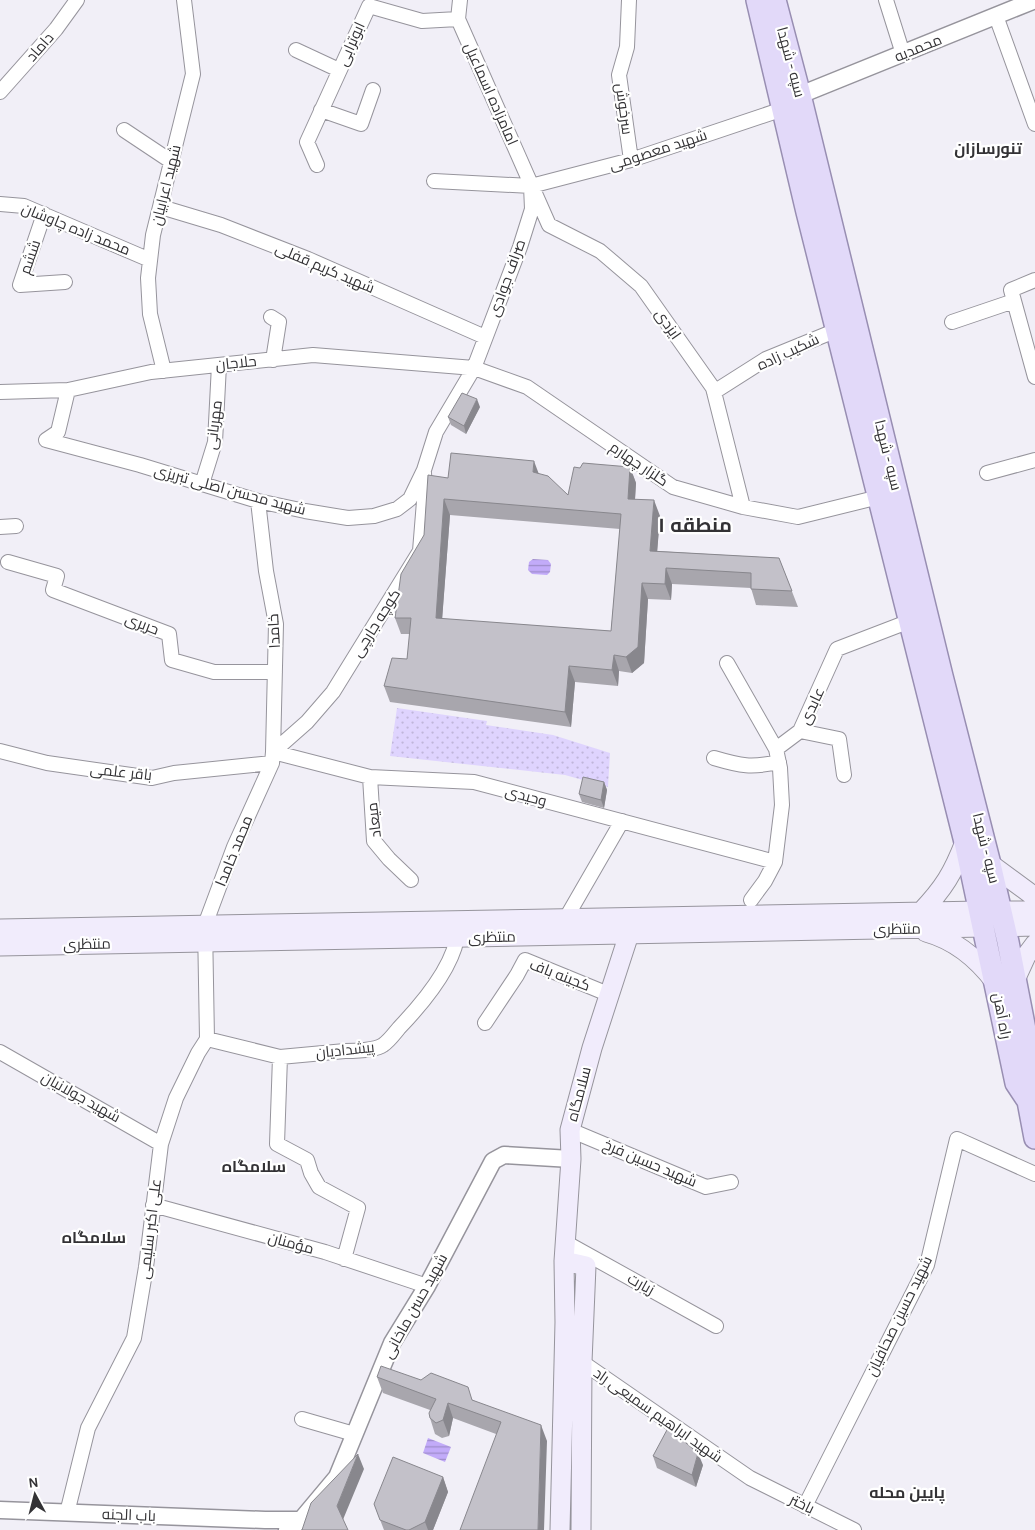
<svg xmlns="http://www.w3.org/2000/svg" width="1035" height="1530" viewBox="0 0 1035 1530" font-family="Karla,Cairo,sans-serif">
<defs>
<pattern id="grass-dots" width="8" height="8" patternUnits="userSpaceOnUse" patternTransform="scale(1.25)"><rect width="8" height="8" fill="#dfd4fe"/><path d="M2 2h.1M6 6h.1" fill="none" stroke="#c0b6da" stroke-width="1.8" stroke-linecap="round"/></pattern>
<pattern id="water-rules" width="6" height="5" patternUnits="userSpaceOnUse" patternTransform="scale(1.25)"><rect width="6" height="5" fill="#c2abf9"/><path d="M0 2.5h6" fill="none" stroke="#9e8cca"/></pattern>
</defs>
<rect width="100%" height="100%" fill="#f1eff7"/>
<path fill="url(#grass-dots)" d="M397,708l90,13 -1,4 67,10 57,18 -2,34 -43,-12 -175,-19z"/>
<path fill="url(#water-rules)" d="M533,559l15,1 3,4 -1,8 -3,3 -15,-1 -4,-4 1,-8z
M428,1438l23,9 -6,15 -22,-9z"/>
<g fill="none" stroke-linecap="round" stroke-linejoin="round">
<defs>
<path id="minor" d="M460,0l-2,19 91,206 51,26 41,35 72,102 30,119
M629,0l-2,47 -8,28 12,85
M886,0l17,54
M996,16l39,108
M296,50l43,20
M0,92l56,-63 21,-29
M321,110l40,14 12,-34
M124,130l48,32
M317,165l-10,-23 62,-136 53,15 36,-2
M434,181l97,5 100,-26 152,-51
M0,204l24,2 126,54
M161,207l60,18 87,34 177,78
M44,214l-24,71 45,-3
M1035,280l-24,10 24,87
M271,317l8,5 -6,38
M952,322l62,-21
M164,371l-14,-57 -2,-36 5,-43 40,-161 -9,-74
M0,392l68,-2 83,-18 162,-17 161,13 53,19 146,100 70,20 55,10 81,-20
M714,392l52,-33 71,-29
M46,440l94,25 118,36 47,10 43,7 26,-2 23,-7 13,-10 14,-29 12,-38 38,-64 46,-121 12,-38 -1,-23
M46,440l12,-8 10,-42
M987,473l48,-13
M202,484l13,-42 4,-77
M0,527l16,-1
M8,562l49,14 -4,14 116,44 3,26 42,12h61
M727,663l49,86
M800,731l39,8 5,36
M0,751l47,12 105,15 22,-5 98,-10
M273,752l97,25 104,5 301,80
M273,752l34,-30 26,-30 87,-141 5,-62 -1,-16
M714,758c27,8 37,10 65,4
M370,777l4,64 15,18 22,21
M751,900l14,-19 10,-19 7,-57 -2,-37 -4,-19 24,-18 37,-82 73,-28
M566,918l56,-97
M485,1023l32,-48 8,-15 83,34
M207,1039l73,18 65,-6c9,0 31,-1 38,-6 6,-4 11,-11 16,-17 23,-24 57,-63 59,-98
M0,1052l161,92
M280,1057l-3,87 30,16 4,13 8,14 39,21 -14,51
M570,1130l136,57 25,-5
M153,1205l172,47 102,34
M565,1242l151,84
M576,1361l6,1 168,116 104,52
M302,1419l52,15
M805,1506l122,-241 30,-126 78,35
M67,1513l21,-85 46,-90 12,-71 15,-123 15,-46 22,-45 9,-14 -2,-114 29,-78 38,-84 1,-11 3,-128 -10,-53 -8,-70"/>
<path id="tertiary" d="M800,95l235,-95
M0,1510l265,10h36
M287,1530l14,-10 36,-43 55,-134 35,-57 66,-125 11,-6 67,4"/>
<path id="secondary" d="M990,864l45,33
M1001,911h34
M921,912c23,-24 32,-39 44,-70
M1004,927l31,-1
M0,929l981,-18
M926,932c29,8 51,26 69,50
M0,946l984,-19
M1015,980l11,-24 9,-12
M564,1261l22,5 -4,96 -1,168
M560,1530l5,-208 -1,-61 7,-102 -1,-29 22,-82 37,-114"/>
<path id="primary" d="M757,0l50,212 158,630 51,241 12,18 7,37
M775,0l25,95 142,581 48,188 18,78 26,134 -6,25"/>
</defs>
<use href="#minor" stroke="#96949c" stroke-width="16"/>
<use href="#tertiary" stroke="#96949c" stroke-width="19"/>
<use href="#secondary" stroke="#96949c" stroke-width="21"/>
<use href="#primary" stroke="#988eb2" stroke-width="24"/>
<use href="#minor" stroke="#fff" stroke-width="14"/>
<use href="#tertiary" stroke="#fff" stroke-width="16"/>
<use href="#secondary" stroke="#f1ecfc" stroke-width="19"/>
<use href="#primary" stroke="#e2d9f9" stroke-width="21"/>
</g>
<path fill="#a8a6ad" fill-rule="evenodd" d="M480,407l-14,27 -15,-9 -3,-8z
M630,467l6,16 -1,16 25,17 -3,35 122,7 19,49 -42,-2 -5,-17 -79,-4 -1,16 -23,-1 -4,64 -12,10 -13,-2 -1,15 -43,-4 -4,45 -181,-25 -6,-16 23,-27 3,-25h-9l-6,-16 29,-83 24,-57 90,-5 30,22 12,-27zM450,515l170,14 -9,102 -169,-12z
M604,782l3,8 -3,18 -22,-6 -3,-8z
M377,1377l96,23 74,41 -51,-7 -43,-16 -4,18 -7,2 -7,-4 -5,-16v-8l-47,-17z
M653,1456l50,9 -7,22 -39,-19z
M443,1477l5,15 -15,38h-49l-10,-26z"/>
<path fill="#88878d" d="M477,399l3,8 -14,27 -2,-8z
M534,461l6,16 -7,-5z
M630,467l6,16 -2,32 -6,-16z
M444,499l6,16 -9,119 -5,-16z
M654,500l6,16 -4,51 -6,-16z
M666,568l6,16 -1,16 -6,-16z
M642,583l6,16 -4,64 -12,10 -6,-16z
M614,655l5,16 -1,15 -6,-16z
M569,666l6,16 -4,45 -6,-15z
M604,782l3,8 -3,18 -3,-8z
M448,1403l5,15 -4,18 -6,-16z
M541,1425l6,16 -3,89h-6z
M698,1453l5,12 -7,22 -4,-12z
M358,1454l6,15 -22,53 -5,-16z
M443,1477l5,15 -15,38h-5l-3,-8z"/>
<path fill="#c3c1c9" stroke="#88878d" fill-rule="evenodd" d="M462,393l15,6 -13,27 -16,-9z
M451,453l83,8 -1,11 15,4 20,19 6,-28 6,1 3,-5 47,4 -2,32 26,1 -4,51 129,7 13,33 -41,-2v-16l-85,-5 -1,16 -23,-1 -4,64 -12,10 -12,-2 -2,15 -43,-4 -4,46 -181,-26 8,-28 15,1 4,-41h-16l6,-44 23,-39 4,-60 20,3zM444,499l177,15 -10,117 -175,-13z
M583,777l21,5 -3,18 -22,-6z
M381,1366l40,14 10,-7 37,14 4,13 69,25 -3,105h-78l41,-108 -53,-19 -5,17 -7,3 -6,-5 -1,-5 7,-14 -59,-22z
M668,1428l30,25 -6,22 -39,-19z
M358,1454l-21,52 11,24h-46l9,-27z
M393,1457l50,20 -18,45 -16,8h-3l-26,-10 -6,-16z"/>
<g text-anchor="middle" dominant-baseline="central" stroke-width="4.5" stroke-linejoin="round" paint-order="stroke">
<g font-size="15" fill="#333235" stroke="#fff">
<text transform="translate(351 44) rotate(-66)">ابوترابی</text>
<text transform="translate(40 47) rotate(-49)">داماد</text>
<text transform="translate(918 48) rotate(-22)">محمدیه</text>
<text transform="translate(791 62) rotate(75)">سپه - شهدا</text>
<text transform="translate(491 94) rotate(66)">امامزاده اسماعیل</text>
<text transform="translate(624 109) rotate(82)">سرخوش</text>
<text transform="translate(658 150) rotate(-18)">شهید معصومی</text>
<text transform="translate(166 185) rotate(-76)">شهید اعرابیان</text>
<text transform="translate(76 229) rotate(22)">محمد زاده چاوشان</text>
<text transform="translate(30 257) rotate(-71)">ششم</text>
<text transform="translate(325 268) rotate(23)">شهید کریم قفلی</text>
<text transform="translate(507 278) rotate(-70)">صراف جوادی</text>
<text transform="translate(668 324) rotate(55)">ایزدی</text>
<text transform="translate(788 352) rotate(-25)">شکیب زاده</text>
<text transform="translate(236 363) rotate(-6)">حلاجان</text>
<text transform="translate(214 425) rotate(-83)">مهربانی</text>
<text transform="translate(888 455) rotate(76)">سپه - شهدا</text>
<text transform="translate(639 464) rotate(34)">گلزار چهارم</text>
<text transform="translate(230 490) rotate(15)">شهید محسن اصلی تبریزی</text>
<text transform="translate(376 623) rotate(-58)">کوچه جارچی</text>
<text transform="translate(142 624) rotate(21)">حریری</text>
<text transform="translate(274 631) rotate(-93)">خامدا</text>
<text transform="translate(812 706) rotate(-65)">عابدی</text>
<text transform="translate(121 772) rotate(6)">باقر علمی</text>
<text transform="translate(526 796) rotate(15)">وحیدی</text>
<text transform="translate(374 820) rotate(-97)">میعاد</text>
<text transform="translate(986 848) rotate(76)">سپه - شهدا</text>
<text transform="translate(234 851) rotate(-68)">محمد خامدا</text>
<text transform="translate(897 929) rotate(-1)">منتظری</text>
<text transform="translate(492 937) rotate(-1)">منتظری</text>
<text transform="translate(87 944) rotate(-1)">منتظری</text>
<text transform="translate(560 975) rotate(21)">کجینه باف</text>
<text transform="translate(1002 1016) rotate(79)">راه آهن</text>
<text transform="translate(345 1050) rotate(-6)">پیشدادیان</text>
<text transform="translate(579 1094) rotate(-75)">سلامگاه</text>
<text transform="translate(81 1097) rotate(29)">شهید جولانیان</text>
<text transform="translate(650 1163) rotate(23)">شهید حسین فرخ</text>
<text transform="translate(150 1229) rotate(-83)">علی اکبر سلیمی</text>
<text transform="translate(291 1243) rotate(15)">مؤمنان</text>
<text transform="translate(641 1284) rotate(29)">زیارت</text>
<text transform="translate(415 1306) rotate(-61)">شهید حسن ماخانی</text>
<text transform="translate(899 1316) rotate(-64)">شهید حسین صحافیان</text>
<text transform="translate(658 1415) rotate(35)">شهید ابراهیم سمیعی راد</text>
<text transform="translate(802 1504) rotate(26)">باختر</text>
<text transform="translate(129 1515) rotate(2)">باب الجنه</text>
</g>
<g font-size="16" font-weight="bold" fill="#333235" stroke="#fff">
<text x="988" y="148">تنورسازان</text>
<text x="254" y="1166">سلامگاه</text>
<text x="94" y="1237">سلامگاه</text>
<text x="907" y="1492">پایین محله</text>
</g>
<g font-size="20" font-weight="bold" fill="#333235" stroke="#fff">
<text x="695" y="525">منطقه ۱</text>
</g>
</g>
<g transform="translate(35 1495) rotate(353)" stroke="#ffffff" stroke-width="4" paint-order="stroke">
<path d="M0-4L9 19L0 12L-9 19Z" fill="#333235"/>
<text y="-8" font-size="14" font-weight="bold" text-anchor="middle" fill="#333235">N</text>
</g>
</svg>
